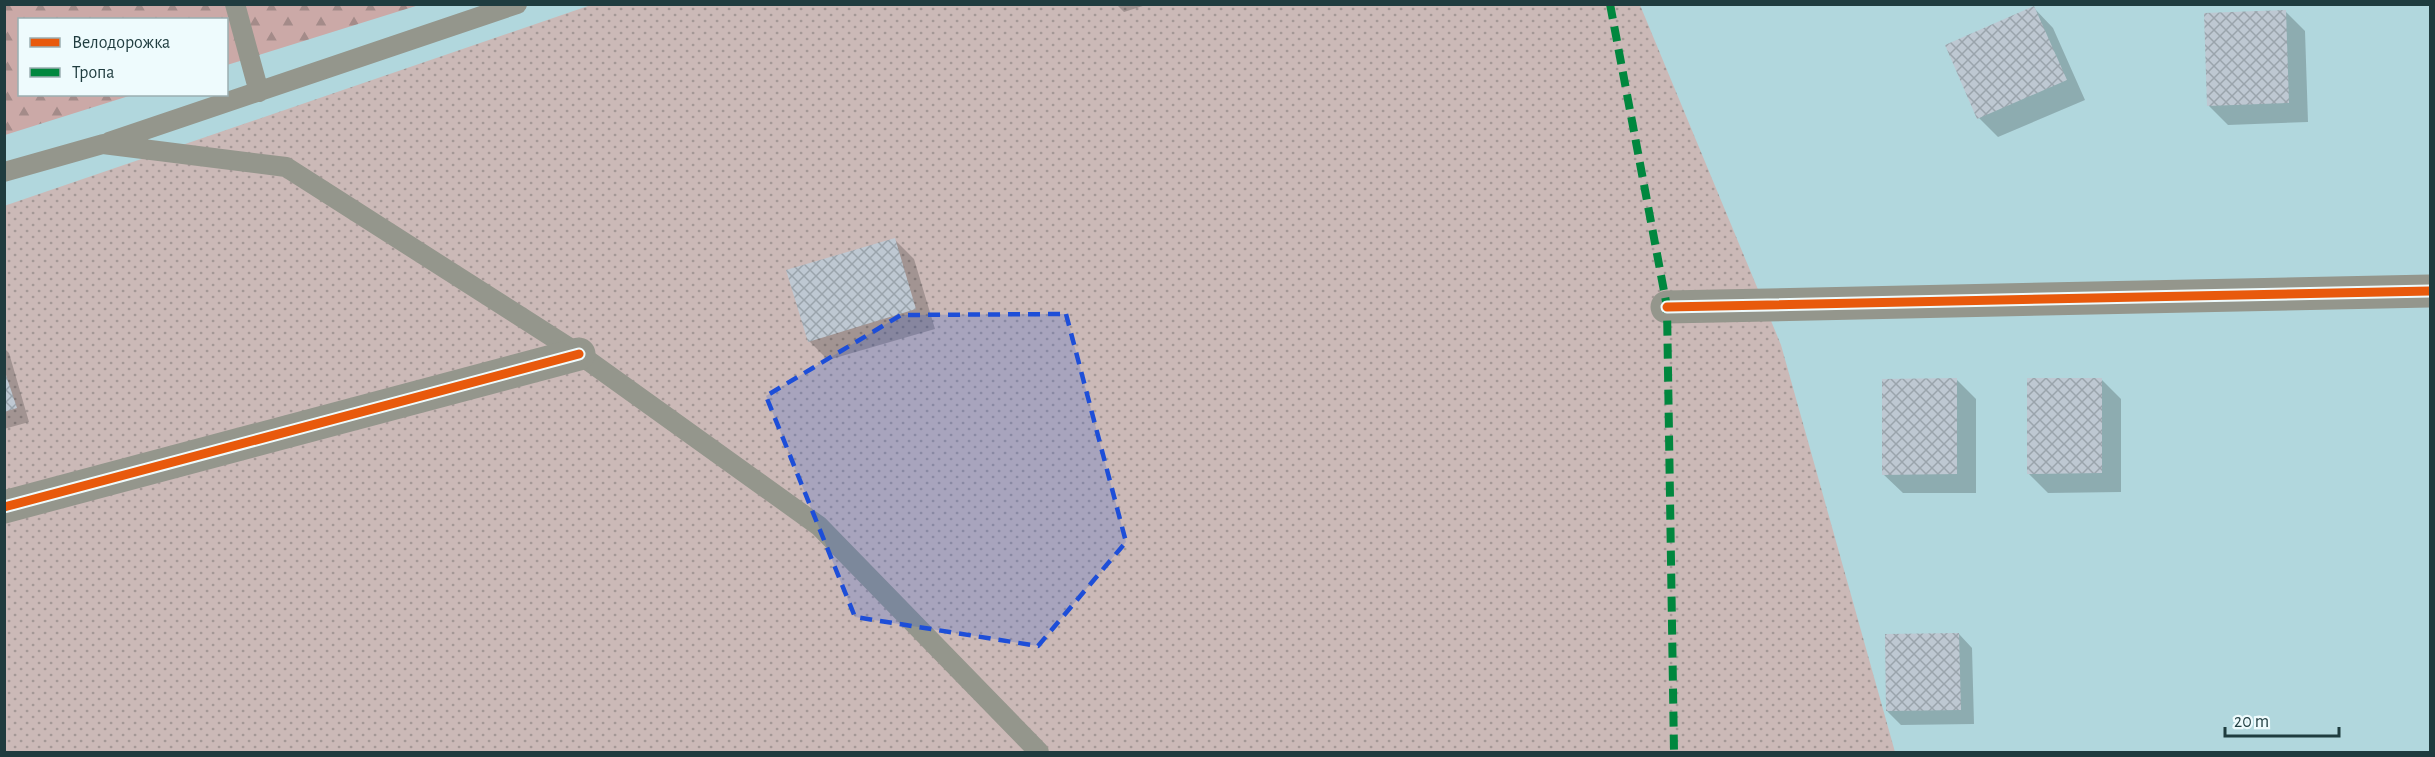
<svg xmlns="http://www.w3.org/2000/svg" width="2435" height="757" viewBox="0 0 2435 757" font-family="'Alegreya Sans',sans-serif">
<defs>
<pattern id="grass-dots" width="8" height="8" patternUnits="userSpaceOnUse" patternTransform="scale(1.5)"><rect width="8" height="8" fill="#cbb9b7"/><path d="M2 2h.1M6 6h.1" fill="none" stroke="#a49896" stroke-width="1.8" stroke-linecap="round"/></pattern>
<pattern id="forest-firs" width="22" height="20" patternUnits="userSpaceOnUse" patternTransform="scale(1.5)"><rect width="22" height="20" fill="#cba9a7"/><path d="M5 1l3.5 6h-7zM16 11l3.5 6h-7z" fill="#a48b89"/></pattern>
<pattern id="building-cross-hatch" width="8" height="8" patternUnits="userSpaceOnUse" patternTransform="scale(1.5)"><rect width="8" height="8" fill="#bec8d2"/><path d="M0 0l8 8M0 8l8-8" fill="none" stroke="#9aa4ac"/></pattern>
</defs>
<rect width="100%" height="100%" fill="#b1d7dd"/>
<path fill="url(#grass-dots)" d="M591,5h1049l141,340 114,407h-1890l-1,-546z"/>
<path fill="url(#forest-firs)" d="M5,5h414l-192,60 -1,-45h-206v74l112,1 -127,40z"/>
<path fill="#0003" d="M1116,4h33l-25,8z
M2034,8l19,20 32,72 -87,37 -19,-19z
M2285,11l20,20 3,91 -80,3 -20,-20z
M895,240l19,19 21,70 -107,31 -19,-19z
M4,348l5,5 20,69 -25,7z
M2101,379l20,20v93l-73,1 -20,-20z
M1957,380l19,19v94h-73l-20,-19z
M1959,634l13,14 2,76 -73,1 -14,-14z"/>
<path fill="url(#building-cross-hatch)" d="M2034,6l33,74 -90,39 -32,-74z
M2286,10l3,93 -82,3 -3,-93z
M895,238l21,71 -108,33 -22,-72z
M4,369l13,39 -13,4z
M1957,378v96l-75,1v-96z
M2027,378h75v95l-75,1z
M1959,633l2,77 -75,1 -1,-77z"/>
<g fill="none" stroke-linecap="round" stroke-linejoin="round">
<path stroke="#94968c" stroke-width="20" d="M235,4l24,88
M109,142l408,-138
M4,172l99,-28 183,23 293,187 240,172 220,226"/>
<path stroke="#94968c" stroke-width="33" d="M1667,307l763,-16
M4,507l575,-153"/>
<path stroke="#00873e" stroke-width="8" stroke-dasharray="15 8" stroke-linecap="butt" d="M1610,4l57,303 7,445"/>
<defs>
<path id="cycleway" d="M1667,307l763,-16
M4,507l575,-153"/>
</defs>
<use href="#cycleway" stroke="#eefbfd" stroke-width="13"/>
<use href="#cycleway" stroke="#e8590c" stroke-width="9"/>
</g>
<path fill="#1d4ed8" fill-opacity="0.2" stroke="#1d4ed8" stroke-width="4.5" stroke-dasharray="12 8" stroke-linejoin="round" d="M1066,314l60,228 -88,104 -183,-29 -89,-221 135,-81z"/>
<rect width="2435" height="757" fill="none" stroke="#1f3c3f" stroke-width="12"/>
<rect x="18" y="18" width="210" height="78" fill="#eefbfd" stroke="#9bafb1" stroke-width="1.5"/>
<rect x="30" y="38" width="30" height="9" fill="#e8590c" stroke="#9bafb1" stroke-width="1.5"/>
<text x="72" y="48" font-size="18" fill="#1f3c3f">Велодорожка</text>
<rect x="30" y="68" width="30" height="9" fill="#00873e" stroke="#9bafb1" stroke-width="1.5"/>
<text x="72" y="78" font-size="18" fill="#1f3c3f">Тропа</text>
<path d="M2225 727v9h114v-9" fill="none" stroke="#1f3c3f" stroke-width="3"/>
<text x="2234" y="727" font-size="18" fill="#1f3c3f" stroke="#eefbfd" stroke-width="4.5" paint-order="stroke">20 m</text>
</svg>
